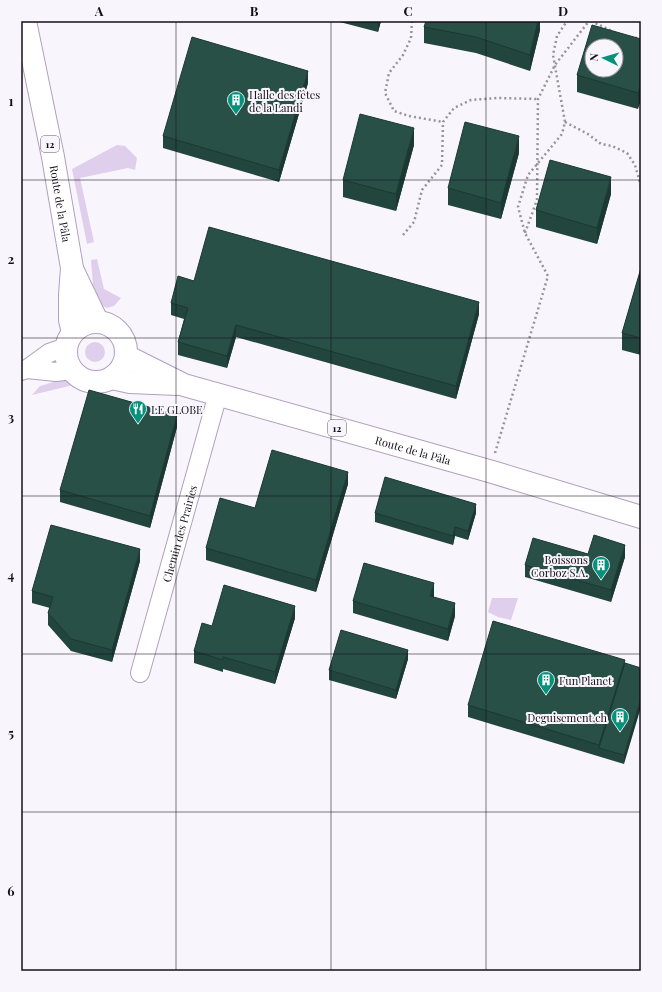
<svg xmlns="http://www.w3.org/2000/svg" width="662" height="992" viewBox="0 0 662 992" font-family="'Playfair Display',serif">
<rect width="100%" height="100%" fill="#f9f5fc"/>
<path fill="#dfceec" d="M117,145l8,1 12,12 -2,12 -7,-2 -48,10 14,64 -7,2 -15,-75z
M97,259l7,30 17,9 -7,8 -7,2 -6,-3 -8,-20 -2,-25z
M85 352a10 10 0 1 1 20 0a10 10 0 1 1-20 0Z
M67,378l10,6 -45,11 8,-9z
M492,598h26l-7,22 -13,-3 -10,-5z"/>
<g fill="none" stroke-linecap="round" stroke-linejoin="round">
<defs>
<g id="minor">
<path d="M27,369l29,3 15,-2"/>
<path d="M21,371l6,-2 22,-16 17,-6"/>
<path id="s1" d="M140,673l78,-279"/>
</g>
<g id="major">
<path id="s2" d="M25,21l28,136 19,111 -2,27v25l3,12"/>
<path d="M73,271l24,50"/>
<circle cx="96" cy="352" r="30"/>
<path id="s3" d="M126,356l58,29 305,86 152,46"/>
<path d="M112,378l18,4 47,2"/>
</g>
</defs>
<use href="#minor" stroke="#b1a0bf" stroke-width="20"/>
<use href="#major" stroke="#b1a0bf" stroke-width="24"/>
<path stroke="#97929b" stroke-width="2.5" stroke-dasharray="2 3" stroke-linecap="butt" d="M412,21l-1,17 -8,17 -14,18 -4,20 9,18 15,5 34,6
M591,21l23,11
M635,38h6
M565,122l23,12 13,10 11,2 15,7 8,12 6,21
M525,233l12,-33 1,-101 17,-34 34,-44
M403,235l11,-13 8,-32 20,-25 1,-43 11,-14 17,-8 26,-2 41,1
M495,453l53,-177 -23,-43 -7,-26 10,-32 34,-41 3,-12 -12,-67 4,-19 10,-15"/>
<use href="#minor" stroke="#fff" stroke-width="18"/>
<use href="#major" stroke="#fff" stroke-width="22"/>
</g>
<path fill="#22453d" d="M336,21h45l-3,11z
M540,21v9l-10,41 -54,-18 -52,-10v-16z
M641,39l-3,70 -61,-17v-17z
M308,83l-29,99 -116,-34v-12z
M414,145l-18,66 -53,-14v-17z
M519,153l-18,66 -53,-14v-17z
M611,194l-14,50 -61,-17v-17z
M641,268v87l-19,-5v-17z
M194,281l285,33 -23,85 -220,-62 -9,31 -49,-13v-13l6,-23 -13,-4v-12z
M177,427l-27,101 -90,-26v-12z
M348,484l-32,108 -110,-32v-12z
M375,513h101l-8,27 -13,-4 -2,9 -78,-23z
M588,554l37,3 -14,45 -86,-25v-12z
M140,561l-28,101 -41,-11 -23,-26v-12l2,-5 -18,-5v-12z
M434,595v2l21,19 -7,25 -95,-28v-12z
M295,618l-20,66 -52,-15v3l-29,-9v-12l18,-25z
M408,659l-12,40 -67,-19v-10z
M625,663l-1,101 -156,-47v-12z"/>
<path fill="#1c3832" d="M378,21h3l-3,11z
M538,21h2v9l-10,41v-16z
M308,71v12l-29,99v-12z
M641,83v17l-3,9v-16z
M414,128v17l-18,66v-17z
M519,136v17l-18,66v-16z
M611,177v17l-14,50v-16z
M479,302v12l-23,85v-13z
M236,325v12l-9,31v-12z
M177,415v12l-27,101v-12z
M348,472v12l-32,108v-12z
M476,504v9l-8,27v-9z
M455,527v9l-2,9v-9z
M625,545v12l-14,45v-12z
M140,549v12l-28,101v-12z
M434,583v12l-4,13v-12z
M455,603v13l-7,25v-12z
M295,606v12l-20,66v-12z
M408,650v9l-12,40v-9z
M625,660v12l-26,76v-3z
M641,698v9l-17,57v-9z"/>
<path fill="#285047" stroke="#1c3832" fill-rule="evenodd" d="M426,21h112l-8,34 -54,-18 -52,-10z
M592,25l49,14v44l-3,10 -61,-18zM592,46h24v24h-24z
M192,37l116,34 -29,99 -116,-34z
M360,114l54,14 -18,66 -53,-14z
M465,122l54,14 -18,67 -53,-15z
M550,160l61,17 -14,51 -61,-18z
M209,227l270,75 -23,84 -220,-61 -9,31 -49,-14 10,-34 -17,-5 7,-27 16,5z
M641,268v70l-19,-5z
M89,390l88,25 -27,101 -90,-26z
M272,450l76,22 -32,108 -110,-32 14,-50 35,10z
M385,477l91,27 -8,27 -13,-4 -2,9 -78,-23z
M51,525l89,24 -28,101 -41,-11 -23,-26 5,-16 -21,-6z
M594,535l31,10 -14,45 -86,-25 8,-27 55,16z
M364,563l70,20 -4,13 25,7 -7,26 -95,-28z
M224,585l71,21 -20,66 -52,-15v3l-29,-9 8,-28 10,3z
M493,621l132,39 -26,85 -131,-40z
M341,630l67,20 -12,40 -67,-20z
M625,663l16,5v30l-17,57 -25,-7z"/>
<path fill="none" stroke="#150f1a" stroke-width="1" stroke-opacity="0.55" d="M176,21v950M331,21v950M486,21v950M21,180h620M21,338h620M21,496h620M21,654h620M21,812h620"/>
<defs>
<symbol id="building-pin" viewBox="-11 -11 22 30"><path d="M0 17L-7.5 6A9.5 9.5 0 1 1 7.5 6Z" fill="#05927c" stroke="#f9f5fc"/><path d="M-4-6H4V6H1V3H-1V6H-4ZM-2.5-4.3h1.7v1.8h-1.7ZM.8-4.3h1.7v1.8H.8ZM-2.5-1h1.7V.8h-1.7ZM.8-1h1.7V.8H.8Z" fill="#fff"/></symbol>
<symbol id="restaurant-pin" viewBox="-11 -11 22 30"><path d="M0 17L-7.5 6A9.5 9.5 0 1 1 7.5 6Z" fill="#05927c" stroke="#f9f5fc"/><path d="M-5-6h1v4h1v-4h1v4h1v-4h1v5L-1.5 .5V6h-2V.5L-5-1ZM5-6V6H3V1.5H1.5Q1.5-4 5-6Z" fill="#fff"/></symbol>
</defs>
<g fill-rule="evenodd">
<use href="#building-pin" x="226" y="90" width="20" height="27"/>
<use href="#restaurant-pin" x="128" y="399" width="20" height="27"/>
<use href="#building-pin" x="591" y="555" width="20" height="27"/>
<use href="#building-pin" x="536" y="670" width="20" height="27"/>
<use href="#building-pin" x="610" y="707" width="20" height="27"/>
</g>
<g text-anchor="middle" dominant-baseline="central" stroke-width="4" stroke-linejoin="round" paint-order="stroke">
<g fill="#f9f5fc" stroke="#59545e" stroke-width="1">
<rect x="41" y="136" width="18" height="16" rx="3"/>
<rect x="328" y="420" width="18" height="16" rx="3"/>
</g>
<g font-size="10" font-weight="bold" fill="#150f1a">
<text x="50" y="144">12</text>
<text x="337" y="428">12</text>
</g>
<g font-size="11" fill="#150f1a" stroke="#f9f5fc" text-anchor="start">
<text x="249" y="94">Halle des fêtes<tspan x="249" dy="13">de la Landi</tspan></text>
<text x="151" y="409">LE GLOBE</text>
<text x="588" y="559" text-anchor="end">Boissons<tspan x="588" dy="13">Corboz S.A.</tspan></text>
<text x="559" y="680">Fun Planet</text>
<text x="607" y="717" text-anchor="end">Deguisement.ch</text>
</g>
<g font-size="11" fill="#150f1a" stroke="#f9f5fc">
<text stroke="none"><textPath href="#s2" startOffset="186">Route de la Pâla</textPath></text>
<text stroke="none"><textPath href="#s3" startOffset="303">Route de la Pâla</textPath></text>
<text stroke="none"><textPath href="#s1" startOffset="145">Chemin des Prairies</textPath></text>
</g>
</g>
<rect width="662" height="992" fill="none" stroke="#f9f5fc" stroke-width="44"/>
<g transform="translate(604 58) rotate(275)"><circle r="19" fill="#f9f5fc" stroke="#9e99a2"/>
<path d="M0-3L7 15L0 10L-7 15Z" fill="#05927c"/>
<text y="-6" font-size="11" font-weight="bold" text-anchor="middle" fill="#150f1a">N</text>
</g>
<rect x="22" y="22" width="618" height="948" fill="none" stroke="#150f1a" stroke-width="1.5"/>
<g font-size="13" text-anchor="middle" font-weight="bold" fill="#150f1a">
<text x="99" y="16">A</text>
<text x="254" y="16">B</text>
<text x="408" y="16">C</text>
<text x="563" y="16">D</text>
<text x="11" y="106">1</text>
<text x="11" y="264">2</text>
<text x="11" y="422">3</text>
<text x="11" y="580">4</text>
<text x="11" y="738">5</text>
<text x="11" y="896">6</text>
</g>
</svg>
